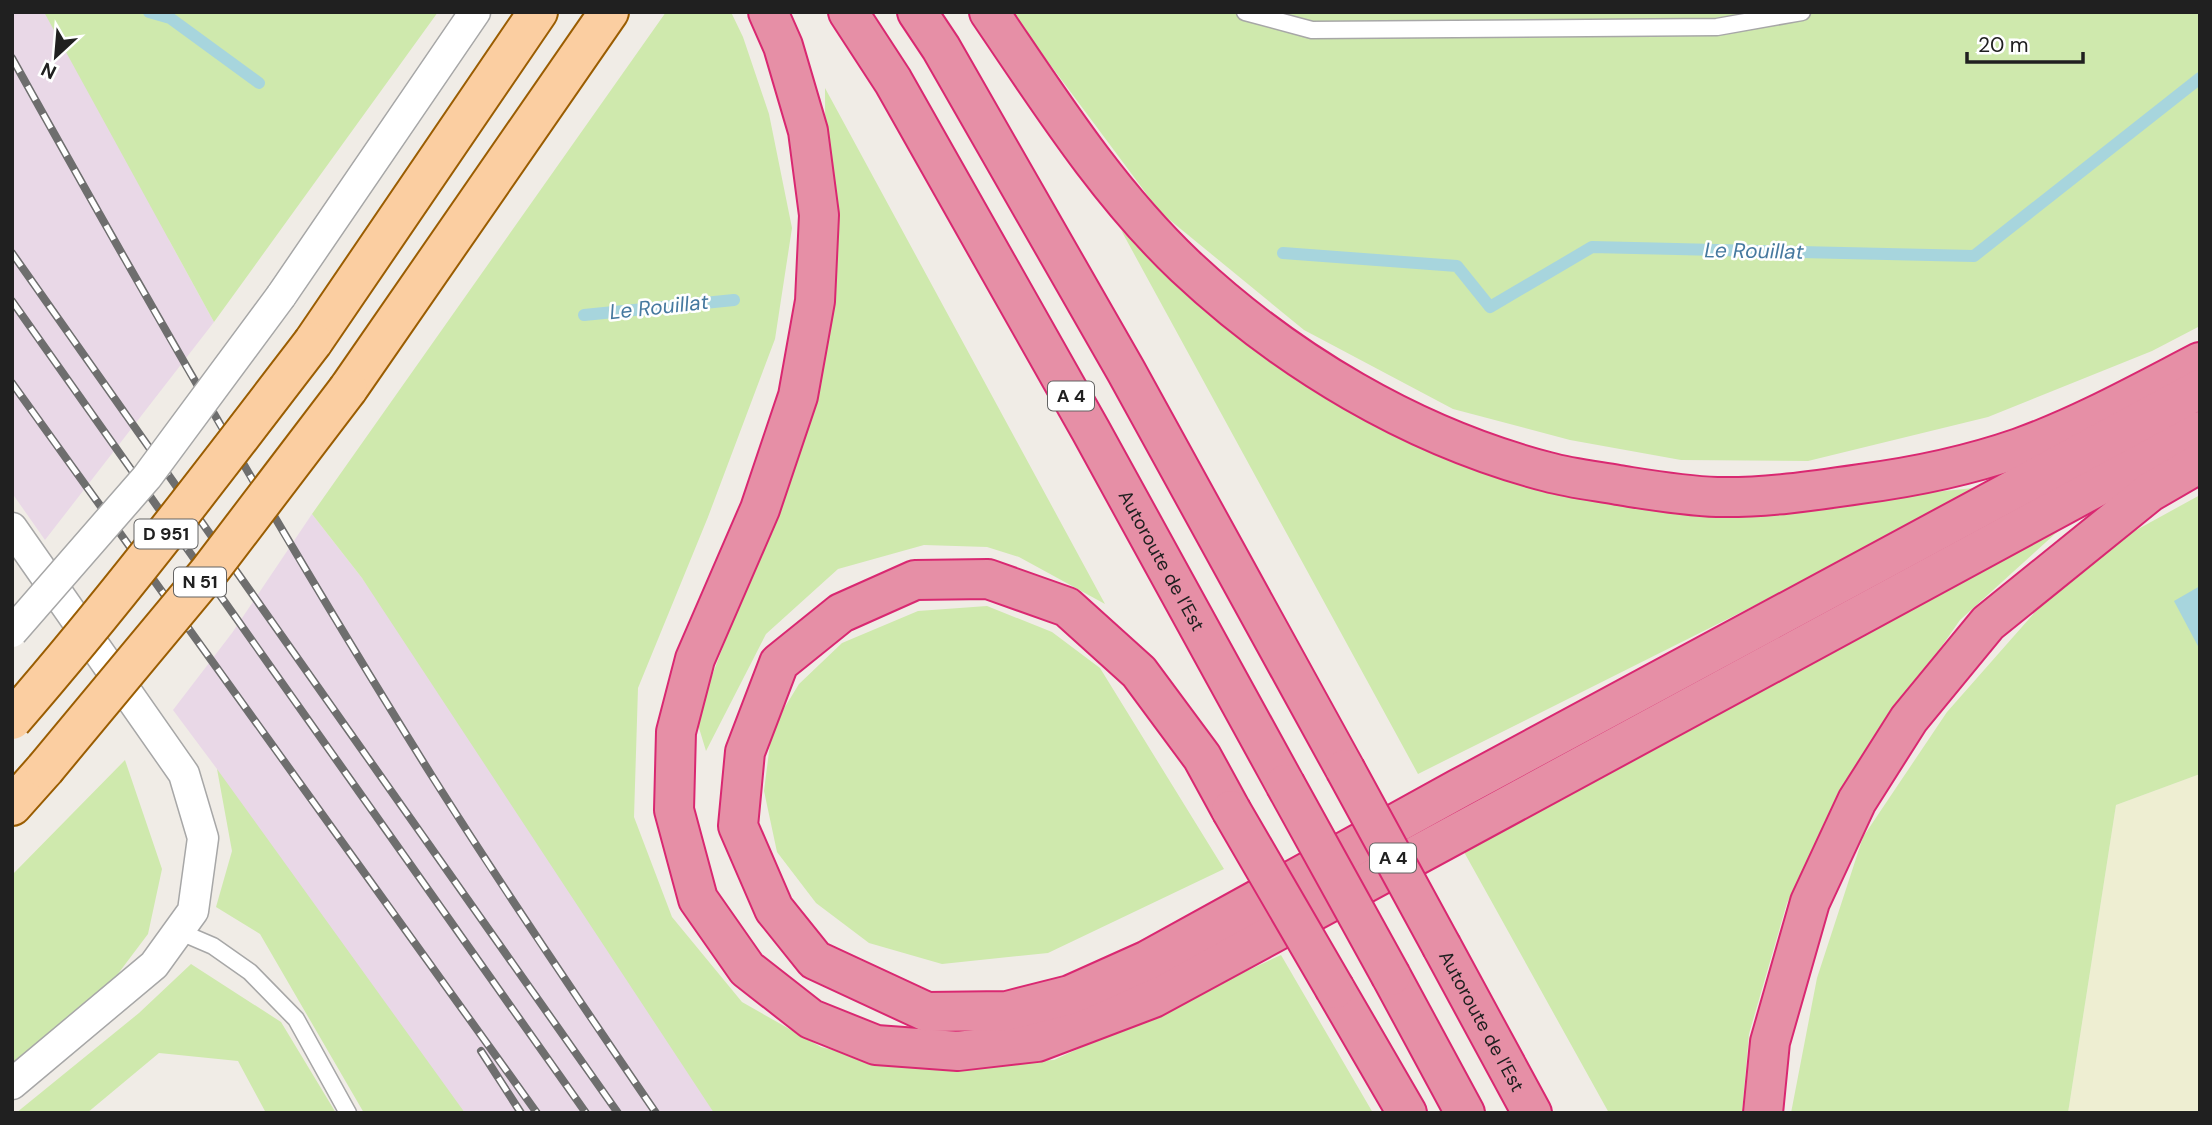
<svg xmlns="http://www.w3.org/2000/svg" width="2212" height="1125" viewBox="0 0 2212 1125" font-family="'DM Sans',sans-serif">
<rect width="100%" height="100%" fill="#f0ece6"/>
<path fill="#e9d8e7" d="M12,12h148l9,228 45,82 -169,218 -33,-47z
M312,514l50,64 386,535h-384l-147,-344 -44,-59 59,-77z"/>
<path fill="#eeeed2" d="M2200,774v339h-132l48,-308z"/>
<path fill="#cfe9ad" d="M44,12h394l-224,310z
M666,12h65l12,25 26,77 23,114 -17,111 -67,178 -70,171 -4,129 38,100 70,85 79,45 85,21 148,-8 227,-105 92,158h-659l-352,-535 -50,-64z
M1011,12h1189v314l-48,25 -164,66 -180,44 -127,-1 -111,-20 -117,-31 -149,-79 -144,-118z
M825,88l280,516 -86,-47 -32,-10 -63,-2 -86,24 -72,65 -60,117 -10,-33 91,-240 39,-122z
M1121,230l108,99 105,74 132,59 351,42 176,-18 -575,288z
M2200,495v279l-84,31 -48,308h-277l26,-135 46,-141 84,-125 133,-151z
M2067,523l-107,97 -106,152 -67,131 -38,131 -7,79h-133l-145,-261z
M987,606l65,26 48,36 124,201 -176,84 -106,11 -73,-21 -53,-40 -39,-51 -13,-61 8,-63 27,-44 43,-41 76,-32z
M125,760l37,109 -14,65 -49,65 -87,70v-194z
M217,769l248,344h-101l-104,-179 -44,-27 16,-56z
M191,964l90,58 55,91h-70l-28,-52 -79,-8 -72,60h-71l123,-100z"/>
<path fill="#a7d5dd" d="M2200,586v64l-26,-49z"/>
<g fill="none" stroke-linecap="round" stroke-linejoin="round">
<path stroke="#a7d5dd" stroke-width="12" d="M149,12l21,6 89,65
M1283,253l174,13 33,41 102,-60 382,9 226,-178
M584,315l150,-15"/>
<defs>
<path id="lane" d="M1245,12l67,18 405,-3 85,-15
M178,931l35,15 37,26 46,47 52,94"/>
<path id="street" d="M281,296l194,-284
M12,528l172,246 19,64 -10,73 -39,54 -142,119"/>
<path id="primary" d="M313,342l225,-330
M348,389l261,-377
M12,806l33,-37"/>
<g id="highway">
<path d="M768,12l15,34 25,85 11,84 -4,86 -17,95 -38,113 -65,150 -19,73 -2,78 24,89 49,70 64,50 65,26 82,6 79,-9 116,-44 1047,-567"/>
<path id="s1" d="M848,12l45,69 198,350 194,353"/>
<path d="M917,12l24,36 185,323 219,398"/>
<path d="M989,12c60,88 118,180 196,254 101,95 228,171 363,206 22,6 47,9 70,13 32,5 66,11 99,12 47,1 96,-6 143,-13 54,-7 107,-18 159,-36 62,-22 123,-56 181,-86"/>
<path d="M1231,810l-29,-53 -63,-85 -72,-65 -79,-28 -73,1 -74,33 -62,50 -34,89 -7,74 36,83 41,51 112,52 80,-1 63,-16 78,-35 310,-171 742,-400"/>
<path id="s2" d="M1442,947l90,166"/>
<path d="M1391,976l74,137"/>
<path d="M1335,989l72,124"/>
<path d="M1763,1113l7,-71 40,-140 47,-101 52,-82 79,-96 162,-131 50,-29"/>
</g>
</defs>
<use href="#lane" stroke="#a7a7a7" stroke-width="19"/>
<use href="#street" stroke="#a7a7a7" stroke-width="33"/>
<use href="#primary" stroke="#9a5d02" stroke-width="42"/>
<use href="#highway" stroke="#d92871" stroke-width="42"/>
<use href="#lane" stroke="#fff" stroke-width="16"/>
<use href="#street" stroke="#fff" stroke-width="30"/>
<use href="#primary" stroke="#fbcea1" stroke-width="38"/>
<use href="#highway" stroke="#e68fa6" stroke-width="38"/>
<defs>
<path id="rail" d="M12,58c135,243 273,483 420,718 72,114 148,226 224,337
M12,253l606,860
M12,301l574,812
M12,383l525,730
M481,1051l40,62"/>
</defs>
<use href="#rail" stroke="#6e6e6e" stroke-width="8"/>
<use href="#rail" stroke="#fff" stroke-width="5" stroke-dasharray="16" stroke-linecap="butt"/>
<defs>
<path id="street-bridge" d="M12,632l135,-155 134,-181"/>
<path id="primary-bridge" d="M12,720c106,-122 203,-250 301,-378
M45,769l163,-196 140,-184"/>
<path id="highway-bridge" d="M1345,769l97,178
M1285,784l106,192
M1231,810l104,179"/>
</defs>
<use href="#street-bridge" stroke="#a7a7a7" stroke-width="33" stroke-linecap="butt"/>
<use href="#primary-bridge" stroke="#9a5d02" stroke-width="42" stroke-linecap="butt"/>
<use href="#highway-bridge" stroke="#d92871" stroke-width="42" stroke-linecap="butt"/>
<use href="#street-bridge" stroke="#fff" stroke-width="30"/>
<use href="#primary-bridge" stroke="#fbcea1" stroke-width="38"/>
<use href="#highway-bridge" stroke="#e68fa6" stroke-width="38"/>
</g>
<g text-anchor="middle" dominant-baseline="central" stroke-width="5" stroke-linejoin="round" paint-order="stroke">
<g fill="#fff" stroke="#636363" stroke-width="2">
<rect x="1048" y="381.5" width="46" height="29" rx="5"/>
<rect x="134.5" y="519.5" width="63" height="29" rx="5"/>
<rect x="174" y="567.5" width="52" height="29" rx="5"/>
<rect x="1370" y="843.5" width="46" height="29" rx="5"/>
</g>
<g font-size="18" font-weight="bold" fill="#202020">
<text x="1071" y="396">A 4</text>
<text x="166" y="534">D 951</text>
<text x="200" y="582">N 51</text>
<text x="1393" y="858">A 4</text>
</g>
<g font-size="19" fill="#202020" stroke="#fff">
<text stroke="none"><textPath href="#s1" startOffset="632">Autoroute de l’Est</textPath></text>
<text stroke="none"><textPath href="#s2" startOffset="84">Autoroute de l’Est</textPath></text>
</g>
<g font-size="21" font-style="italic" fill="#46799f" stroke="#fff">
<text transform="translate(1754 251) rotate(1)">Le Rouillat</text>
<text transform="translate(659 307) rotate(-6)">Le Rouillat</text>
</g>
</g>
<rect width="2212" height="1125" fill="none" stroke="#202020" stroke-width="28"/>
<g transform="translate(56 56) rotate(206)" stroke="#ffffff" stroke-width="5" paint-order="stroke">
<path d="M0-5L12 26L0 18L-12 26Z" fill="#202020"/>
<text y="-10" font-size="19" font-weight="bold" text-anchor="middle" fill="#202020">N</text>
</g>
<path d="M1967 52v10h116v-10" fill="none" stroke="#202020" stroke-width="3.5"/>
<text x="1978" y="52" font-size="21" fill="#202020" stroke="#ffffff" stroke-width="5" paint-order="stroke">20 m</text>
</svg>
